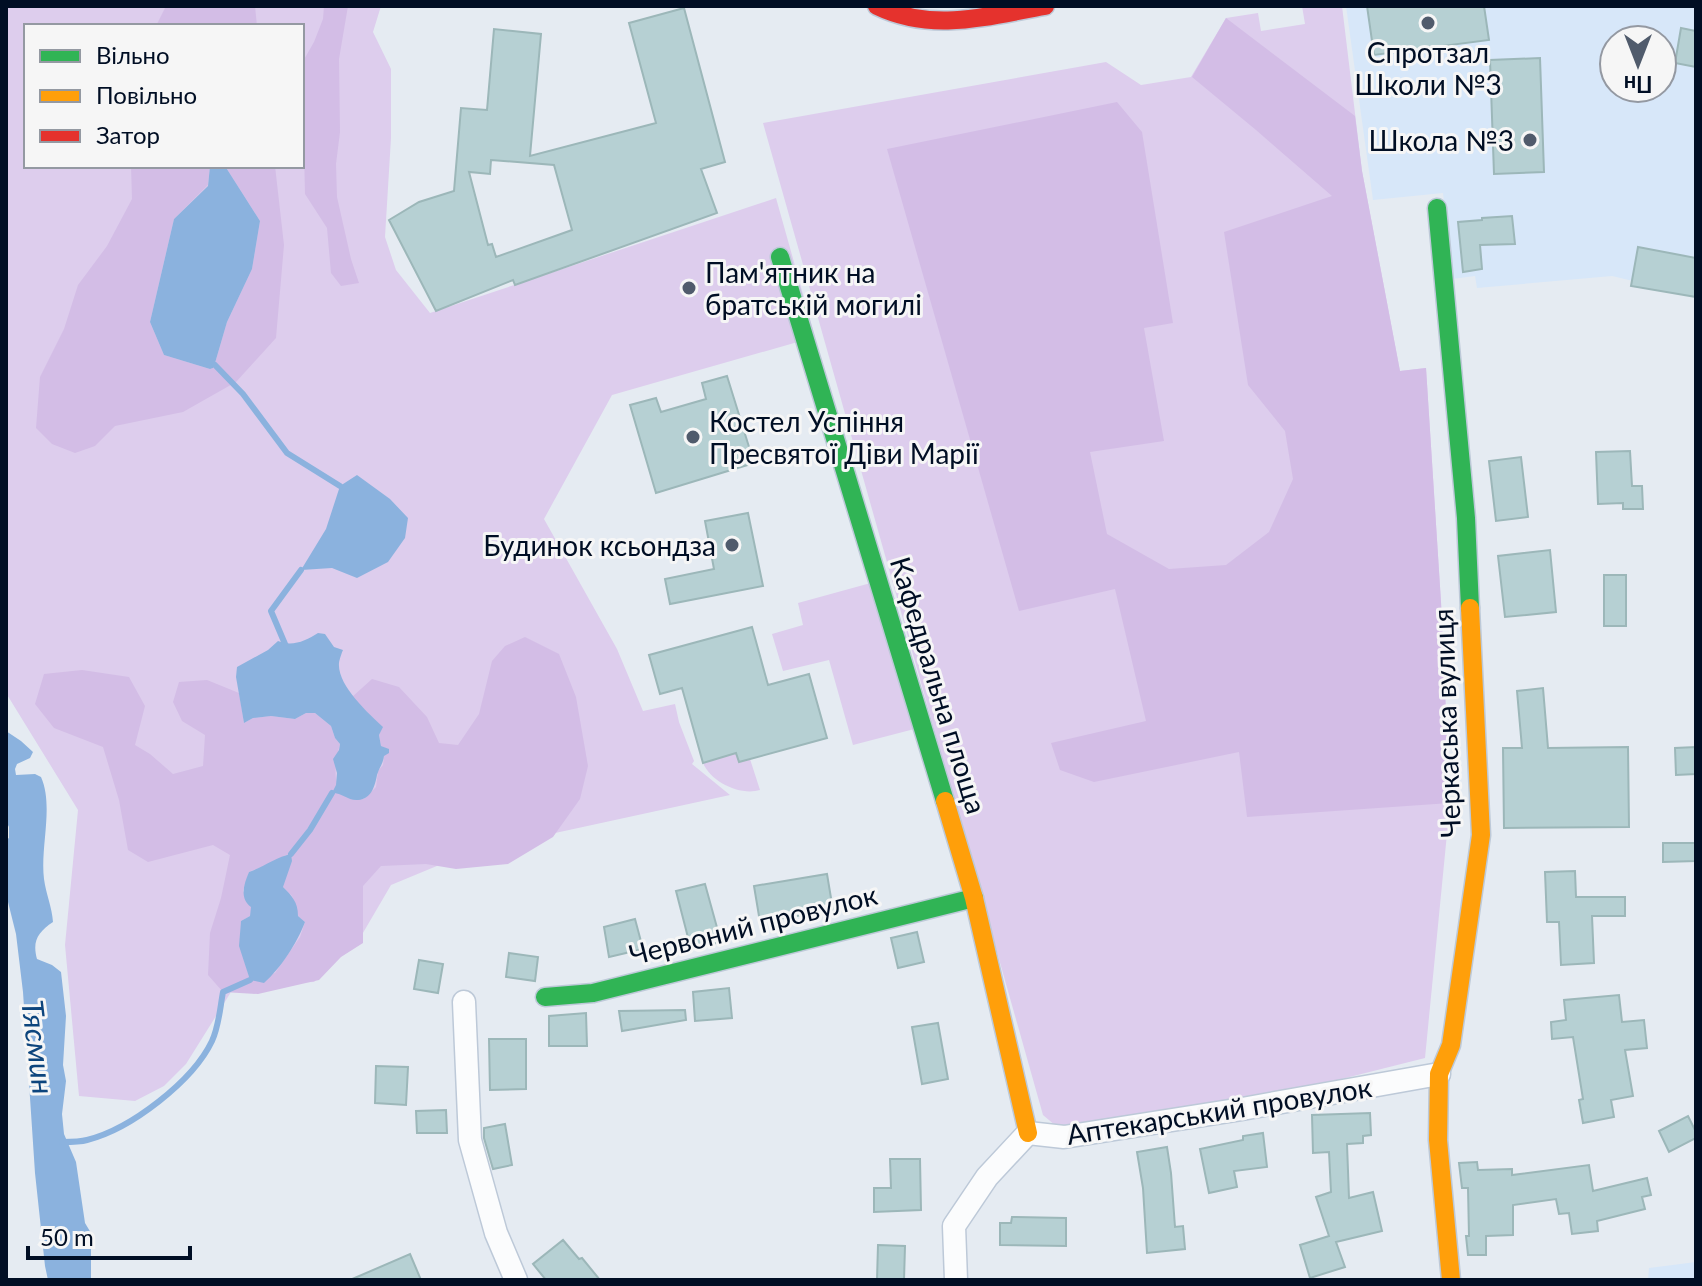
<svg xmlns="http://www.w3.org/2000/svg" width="1702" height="1286" viewBox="0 0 1702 1286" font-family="Lato,sans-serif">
<rect width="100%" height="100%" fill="#e5ebf2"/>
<path fill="#d7e7f9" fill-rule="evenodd" d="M1346,6h350v290l-84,-20 -135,12 -2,-12 -23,3 -9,-86 -70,7zM1614,40h48v48h-48z
M1696,1262v18h-48l1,-12z"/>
<path fill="#ddcded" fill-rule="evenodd" d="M6,6h375l-8,26 18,37v69l-6,99 11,33 34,43 346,-115 39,139 -203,58 -68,124 73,130 26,62 32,-7 4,18 15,39 -2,3 38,31 -257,56 -82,34 -31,53 -46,44 -78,2 -50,80 -22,22 -29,15 -56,-5 -14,-151 13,-135 -72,-117zM26,26h276v140h-276z
M1302,6h40l20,165 38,200 26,-3 15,234 9,201 -25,255 -147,37 -205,33 -17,-2 -13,-11 -280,-992 343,-61 35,23 50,-8 35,-59 32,-5 3,18 44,-7z
M878,581l44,146 -69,18 -24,-85 -46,11 -11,-37 31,-9 -5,-22z
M736,753l3,9 11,-3 10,31c-20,6 -49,-8 -57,-27z"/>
<path fill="#d3bde6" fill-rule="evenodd" d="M166,6h89l2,20h-101z
M324,6h24l-9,53 1,73 -4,32 1,33 14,62 8,24 -18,3 -10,-13 -4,-45 -22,-34 -3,-131 12,-21 9,-23z
M1226,18l129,98 7,55 38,200 26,-3 15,234 9,201 -203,14 -8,-65 -145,30 -34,-12 -9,-27 95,-22 -31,-132 -96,22 -132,-462 230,-47 25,30 31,191 -29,5 20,113 -74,11 17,82 62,35 57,-4 43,-33 24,-53 -8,-48 -37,-46 -24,-153 108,-36 -76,-66 -64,-53z
M131,166h79l-2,19 -34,34 -24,103 14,33 46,14 3,-1 2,-5 12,-41 25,-53 8,-48 -35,-55h50l9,79 -8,93 -40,44 -53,30 -68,14 -20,20 -20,7 -23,-9 -16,-16 4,-51 24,-48 14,-44 29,-39 25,-47z
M525,637l34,17 17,43 12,69 -8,33 -27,38 -45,27 -52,5 -30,-5 -45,2 -18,20v57l-22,14 -22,23 -61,14 -35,-2 -15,-17 2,-42 11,-35 9,-43 -17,-10 -65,17 -20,-12 -9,-50 -16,-53 -49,-19 -19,-24 9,-30 38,-4 47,7 16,29 -10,39 15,9 23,20 30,-8 2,-31 -23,-14 -9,-19 6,-20 28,-2 32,13 5,30 9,-5 18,-2 24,3 11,-6h9l16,13 4,12 5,6c-4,15 -8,35 1,49l23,6 12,-12 2,-16 5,-6 2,-17 -4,-2 -2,-11 3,-8 -30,-30 20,-18 27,8 28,30 12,26 19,2 21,-31 13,-53 13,-15zM286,855l-3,32 9,9 6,20 7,6 -5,15 -25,36 -25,7 -10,-34 1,-25 9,-5 2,-10 -9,-15 6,-19c12,-5 26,-9 37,-17z"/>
<path fill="#8bb2de" d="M210,166h15l35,55 -8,48 -25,53 -12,41 -2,5 -3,1 -46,-14 -14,-33 24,-103 34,-33z
M357,475l33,24 18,19 -3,20 -17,24 -31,16 -25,-10 -31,2 25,-41 14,-43z
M318,633l7,1 9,13 9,3c-1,2 -4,11 -4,13 -2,22 29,50 44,64l-4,8 2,11 8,3v4l-5,3c-1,8 -5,12 -7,19 -2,10 -5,24 -19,25 -10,1 -15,-7 -26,-7l4,-8 1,-12 -4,-14 6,-9 1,-6 -5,-6 -4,-12 -16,-13h-9l-11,6 -24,-3 -18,2 -9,5 -8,-46 1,-10 31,-17 10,-9c14,6 28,0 40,-8z
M6,731l15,10 12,11 -3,6 -13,6 -2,5 1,6 19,-1 6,3c13,29 -1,70 3,102 2,15 8,28 9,43 -15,10 -21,19 -16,37l15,6 9,7 5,44 -3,49 3,16 -4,33 2,20 12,28 9,61 6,10v47h-43l-3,-14 -10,-93 -12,-181 -7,-58 -10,-40v-54l3,-2v-11l-3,-6z
M291,854l1,7 -9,26c9,9 15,15 15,29l7,6c-8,21 -24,46 -41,61l-14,-3 -11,-34 2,-25 9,-5 1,-9c-12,-9 -7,-23 -2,-35 14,-5 28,-15 42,-18z"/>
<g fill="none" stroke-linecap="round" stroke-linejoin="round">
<path stroke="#8bb2de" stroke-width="6" d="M215,365l28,29 44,59 53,33
M285,644l-14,-33 30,-41
M291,854l19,-24 22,-37
M62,1142c8,0 18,0 25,-2 44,-11 106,-59 125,-99 7,-15 8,-33 11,-49l27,-12"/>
</g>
<path fill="#b6d0d3" stroke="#9cb7b9" stroke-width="2" fill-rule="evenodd" d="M1367,6h117l5,34 -115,15z
M684,8l41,154 -24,7 16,44 -202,72 -2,-5 -77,31 -47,-91 30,-18 35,-11 7,-83 26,2 7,-81 47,5 -11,122 126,-33 -27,-100zM491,160l63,5 18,65 -76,27 -4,-13 -4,1 -19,-73 21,2z
M1681,28l15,3v36l-21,-4z
M1540,58l4,114 -50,2 -4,-114z
M1512,216l3,28 -35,1 2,24 -19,3 -5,-50 24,-2v-2z
M1638,247l58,11v39l-65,-11z
M727,376l27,87 -98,30 -26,-88 26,-7 5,14 45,-13 -4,-16z
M1630,451l2,35h10l1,23h-20v-6l-25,1 -2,-52z
M1521,457l7,60 -32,4 -7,-60z
M748,513l15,73 -93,18 -5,-25 49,-10 -9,-48z
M1550,550l6,62 -51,5 -7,-61z
M1604,575h22v51h-22z
M752,627l16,58 41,-11 18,64 -88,24 -3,-9 -33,10 -21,-75 -22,6 -11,-39z
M1543,688l5,60 80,-1 1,80 -125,1 -1,-80h19l-5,-57z
M1696,747v27l-20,1 -1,-27z
M1663,843h33v18l-33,1z
M1575,871l1,26h49v19h-33l2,47 -33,2 -2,-43h-12l-2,-50z
M827,874l6,36 -73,12 -6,-36z
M705,884l16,58 -30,7 -15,-58z
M635,919l8,30 -34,8 -5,-30z
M917,932l7,30 -26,6 -7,-30z
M509,953l29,4 -3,24 -29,-4z
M419,960l24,4 -5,29 -24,-4z
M729,988l3,30 -37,3 -2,-29z
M1619,995l3,27 22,-2 3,28 -22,2 8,46 -22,4 3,17 -31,6 -4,-23 4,-1 -10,-62 -21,2 -1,-17 15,-2 -2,-20z
M685,1010l1,10 -64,11 -3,-20z
M586,1013l1,33h-38v-30z
M938,1023l10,56 -26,5 -10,-57z
M489,1039h37v50l-36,1z
M376,1066l32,1 -2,38 -31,-2z
M446,1110l1,23h-30l-1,-22z
M1370,1113l1,22 -8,1v7l-16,1 2,54 24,-6 9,39 -46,11 9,25 -35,11 -10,-33 29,-9 -13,-39 15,-5 -2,-40 -16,1 -1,-38z
M1688,1116l8,16v6l-27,14 -10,-21z
M505,1124l7,41 -19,4 -9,-31v-10z
M1263,1133l4,34 -33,4 3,16 -28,6 -9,-44 43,-9v-4z
M1167,1147l4,26 4,54 8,-1 2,23 -38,4 -4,-65 -6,-36z
M890,1159h30l1,51 -47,2v-24h17z
M1477,1162l1,8 34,-1v6l77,-10 4,26 54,-13 4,17 -9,2 3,12 -48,12 1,10 -26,3 -3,-21 -10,1 -3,-15 -43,6v30l-27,1v19h-18l-2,-19h3l-1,-48h-6l-3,-25z
M1012,1217l54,1v28l-66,-1v-22h11z
M563,1240l16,19 3,-1 18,22h-54l-13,-16z
M878,1245l27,1 -1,34h-27z
M410,1254l11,26h-71z"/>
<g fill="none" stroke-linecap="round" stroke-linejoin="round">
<defs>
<path id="street" d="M464,1002l6,138 26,93 20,47
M956,1280l-2,-54 33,-49 41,-44 36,4 178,-28 197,-35"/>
<path id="fast" d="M1437,208l29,310 4,90
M780,257l165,544
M545,997l48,-4 381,-95"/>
<path id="slow" d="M945,801l29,97 54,235
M1451,1280l-13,-140 1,-66 12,-29 30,-210 -11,-227"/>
<path id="jam" d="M877,6c56,27 110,10 168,0"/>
</defs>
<use href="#street" stroke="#bdc9d8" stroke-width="25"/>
<use href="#fast" stroke="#bdc9d8" stroke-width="21"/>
<use href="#slow" stroke="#bdc9d8" stroke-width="21"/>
<use href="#jam" stroke="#bdc9d8" stroke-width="21"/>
<use href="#street" stroke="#fbfcfd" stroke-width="22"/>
<use href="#fast" stroke="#30b455" stroke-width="18"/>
<use href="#slow" stroke="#ff9f0a" stroke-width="18"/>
<use href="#jam" stroke="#e5322d" stroke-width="18"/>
</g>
<g fill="#505b6c" stroke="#f6f6f6" stroke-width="3">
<circle cx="1428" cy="23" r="8"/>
<circle cx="1530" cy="140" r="8"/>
<circle cx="689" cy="288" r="8"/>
<circle cx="693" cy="437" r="8"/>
<circle cx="732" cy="545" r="8"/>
</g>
<g text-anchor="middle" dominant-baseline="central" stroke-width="6" stroke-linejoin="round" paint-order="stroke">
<g font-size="28" fill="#000e24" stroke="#f6f6f6" text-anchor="end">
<text x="1428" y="52" text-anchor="middle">Спротзал<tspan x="1428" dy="32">Школи №3</tspan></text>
<text x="1514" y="140">Школа №3</text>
<text x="705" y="272" text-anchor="start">Пам'ятник на<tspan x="705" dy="32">братській могилі</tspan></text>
<text x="709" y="421" text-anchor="start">Костел Успіння<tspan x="709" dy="32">Пресвятої Діви Марії</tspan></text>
<text x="716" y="545">Будинок ксьондза</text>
</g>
<g font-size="28" fill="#000e24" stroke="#f6f6f6">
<text transform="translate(939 685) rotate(73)">Кафедральна площа</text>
<text transform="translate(1446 723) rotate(-92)">Черкаська вулиця</text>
<text transform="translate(753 924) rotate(-14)">Червоний провулок</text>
<text transform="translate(1219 1110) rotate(-9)">Аптекарський провулок</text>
</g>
<g font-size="30" font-style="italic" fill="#0d457d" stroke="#f6f6f6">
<text transform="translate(39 1047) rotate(83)">Тясмин</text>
</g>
</g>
<rect width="1702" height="1286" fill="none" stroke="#000e24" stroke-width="16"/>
<rect x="24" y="24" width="280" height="144" fill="#f6f6f6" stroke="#9499a2" stroke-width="2"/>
<rect x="40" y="50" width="40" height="12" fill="#30b455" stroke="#9499a2" stroke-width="2"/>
<text x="96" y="64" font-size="24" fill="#000e24">Вільно</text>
<rect x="40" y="90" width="40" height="12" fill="#ff9f0a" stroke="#9499a2" stroke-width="2"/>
<text x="96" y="104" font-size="24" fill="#000e24">Повільно</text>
<rect x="40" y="130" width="40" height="12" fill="#e5322d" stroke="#9499a2" stroke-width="2"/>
<text x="96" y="144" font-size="24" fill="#000e24">Затор</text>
<g transform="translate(1638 64) rotate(180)"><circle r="38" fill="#f6f6f6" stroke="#9499a2" stroke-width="2"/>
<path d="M0-6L14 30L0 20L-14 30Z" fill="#505b6c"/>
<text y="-12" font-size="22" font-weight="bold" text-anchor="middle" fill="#000e24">Пн</text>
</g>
<path d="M28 1246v12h162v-12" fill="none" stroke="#000e24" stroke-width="4"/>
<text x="40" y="1246" font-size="24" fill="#000e24" stroke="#f6f6f6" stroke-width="6" paint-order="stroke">50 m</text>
</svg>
